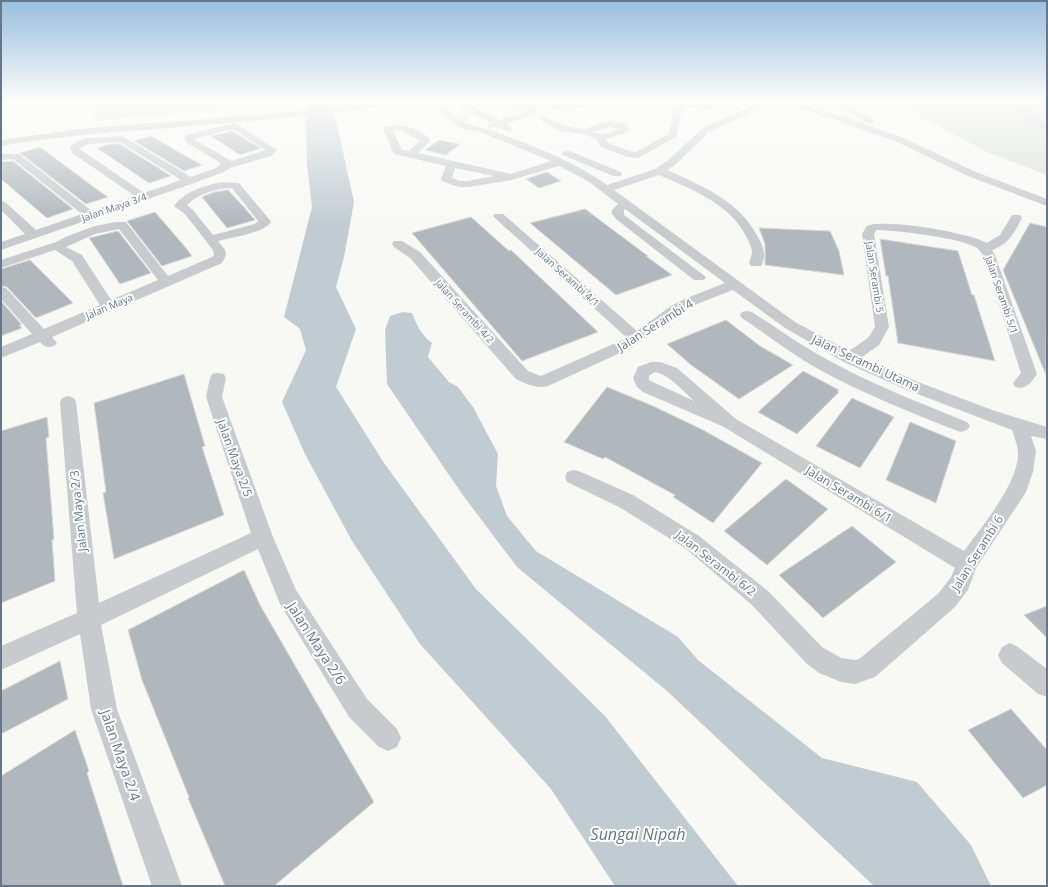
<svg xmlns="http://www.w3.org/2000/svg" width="1048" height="887" viewBox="0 0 1048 887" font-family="'Open Sans',sans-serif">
<rect width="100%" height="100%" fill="#f8f8f5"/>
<path fill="#d9e0d5" d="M102,100h192l-1,3 -201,18z
M891,100h156v75l-60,-23z"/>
<path fill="#c1ccd2" d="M307,100h25l-2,9 6,11 18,82 -10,55 -8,30 20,42 -20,58 48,76 92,126 129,127 133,170h-123l-64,-97 -131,-145 -68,-103 -47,-87 -23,-52 24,-52 -6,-21 -16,-12 28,-110 -5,-42 -1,-42z
M994,100h43l-4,2 -2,9 16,12v8l-18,-9 -14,-12z
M403,312l9,1c5,12 9,22 20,30l-4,14 21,25 9,5 15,20 25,47 -2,32 11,30 29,35 142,86 20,23 124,98 95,24 54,63 20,41h-117l-207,-195 -150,-124 -55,-73 -75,-110 -2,-54 5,-14z"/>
<path fill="#b0b8be" stroke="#d9d9d7" d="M232,131l16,10 13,7 -21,7 -29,-19z
M151,136l24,14 27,15 -18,6 -50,-30z
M439,140l5,1 16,3 -14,11 -21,-5z
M109,144h11l51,32 -22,7 -52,-35z
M40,147l55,41 13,9 -22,7 -66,-51z
M13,161l60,48 -26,9 -46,-39v-17z
M547,172l14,9 -22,7 -13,-9z
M228,190l15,16 12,14 -28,8 -25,-31 12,-5z
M585,209l63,47h-2l26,19 -56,20 -86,-72z
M155,212l31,36 6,8 -30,10 -35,-45z
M471,217l38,34 2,-1 87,82 -76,29 -110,-128z
M1030,223l17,4 -1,148 -43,-105z
M759,228l71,3 9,20 5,24 -79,-10v-21z
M118,231l33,42 -31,11 -31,-46z
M880,239l78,12 14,44h2l21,66 -97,-18 -10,-67h-2z
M30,260l43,43 -37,15 -29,-31 -6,-1v-17z
M1,301l21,24h-3l3,3 -21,8z
M726,320l34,26 33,19 -54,34 -48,-34 -24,-21z
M803,371l36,19 -2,1 2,1 -42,42 -39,-22z
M184,374l21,72 -3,1 22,68 -110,44 -11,-66 3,-1 -12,-89z
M607,387l46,19 50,24 59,33 -49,60 -40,-26 2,-2 -70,-38 -2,2 -39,-17z
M852,398l42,19 -34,51 -44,-22z
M47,417l2,20 -3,1 8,101 -2,1 3,41 -54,22v-172z
M910,422l46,19 -20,62 -50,-23z
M786,479l42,30 -61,56 -43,-34z
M852,526l44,36 -73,56 -44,-43z
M244,570l16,35 114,197 -100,84h-49l-27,-64 -10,-24 1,-1 -47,-117 -14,-50z
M1047,606v32l-23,-23z
M60,661l8,38 -67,35v-43z
M1011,709l36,41v35l-24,13 -55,-68z
M75,730l14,41 -2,2 36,113h-122v-110z"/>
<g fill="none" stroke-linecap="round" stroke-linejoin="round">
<path stroke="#d3d8da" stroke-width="10" stroke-dasharray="10 5" stroke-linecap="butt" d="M463,116l4,3"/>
<path fill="#c7cbce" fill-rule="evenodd" d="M391,100h22l-4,3c-79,12 -159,18 -239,25 -56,4 -113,8 -169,18v-6l77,-11 204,-16z
M430,100h9c6,6 11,13 17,18 10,8 28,9 40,14 39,15 78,29 111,53l48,-16 12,-8 36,-33 58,-27 25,-1 50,14 65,23 75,35 71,27v7l-79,-30 -73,-35 -65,-23 -39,-12 -15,-2 -10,1 -57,27 -34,33 -8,5c36,16 72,31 91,67 5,9 9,19 3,29h-10l-2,-3c1,-4 3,-8 3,-12 -1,-6 -4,-10 -6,-15 -17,-33 -55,-47 -87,-61l-45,15 181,132 54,29 19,-13 7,-11 -13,-93 5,-8c17,-8 104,7 120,17l13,-8 12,-20h8l2,3c-7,14 -14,27 -30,32l3,5 42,119c-6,9 -11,16 -22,13l-2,-4 8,-10 -38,-118c-2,-3 -4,-5 -6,-7 -15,-10 -77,-17 -97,-18h-4l-2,4 15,93 -10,18 -17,12 56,25 77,29 52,16v12l-16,-3 5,15 -3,21 -7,20 -50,76 -8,22 -13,17 -80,70 -20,7 -14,-2 -22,-9 -13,-10 -54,-58 -67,-57 -66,-41 -52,-25 -2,-5 2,-5 7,-2 7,2 52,23 66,41 69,55 54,56 19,11 14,2 4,-1 80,-66 12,-16 4,-9 -231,-141 -81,-35 -6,-5 -4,-9 5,-11 13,-5h9l17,6 59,51 228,132c18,-25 56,-69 54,-100 -1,-7 -4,-15 -6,-21l-105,-40 -63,-28 -59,-34 -52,-38c-20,8 -41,14 -59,27 -15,10 -28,22 -43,31l-83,38c-11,3 -22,-2 -32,-7l-106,-121 -16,-11 -2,-3 2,-3h8l18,11 108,119 13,5 86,-38 -132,-120 -2,-2 2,-2h8l134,117 34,-25 16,-8 38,-15 -100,-74 -1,2v4l82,62 -2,3h-10l-78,-61 -4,-5v-4l6,-6 -30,-23 -29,-15 -48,14 -43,7h-9l-17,-6 -1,-2 5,-13 -52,-12 -11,-25 2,-2c14,-4 37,0 45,14l-12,12 93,21 40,-13 -71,-29 -16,-3 -15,-9zM401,130l19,11 -11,10 -7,-1 -9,-19zM455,168l39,8 -26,5h-8l-8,-3zM654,372c14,1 30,20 40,29l-41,-19 -4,-2v-4z
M455,100h8l2,3 34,17 32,-10 -17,-1 -11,-5v-4h8l5,3 20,2 1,2 -1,2 3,2 -1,2 -32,11 8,5 -5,3 -11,-5 -9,1 -2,-2 4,-3 -32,-16 -5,-5z
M611,100h50l47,4 19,-4h17l-1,2 -35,8 -25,-3 -7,30 -38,21 -10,-1 -27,-10 -5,-8 -13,-5 -23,-3 -22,-12 5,-3 22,10 19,3 25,-8 15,2 5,6 -4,4 -19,6 2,4 25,9h3l33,-18 5,-27 -44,-4 -8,2 -68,5 -4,-3 4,-3zM609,127l10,2 -15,5 -12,-2z
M822,100h14l11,3 28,18 -5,3 -3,-1 -26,-16z
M235,123l42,27 -6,6 -41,12 -6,4 -30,11 -193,67v-8l24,-8 -24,-24v-9l4,1 31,28 46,-16 -69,-55 -12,1v-6h18l73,57 43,-15 -63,-43 -2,-6 7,-6 11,-3 34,-2 69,41 25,-9 5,-5 -34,-20 -3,-6 2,-2zM233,129l33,21 -35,11 -37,-22zM120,142l61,38 -37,13 -63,-43 -1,-2 8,-4z
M567,150l54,22 1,2 -1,2h-8l-50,-21 -1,-2z
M222,182l17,1 30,36 2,3c-9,12 -38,15 -53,19l7,9 1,5 -4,8 -170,74 5,6 -3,3c-6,2 -10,1 -14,-4l-39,16v-11l31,-13 -31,-35v-12l5,1 38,41 56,-24 -28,-44 -17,-11 -54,18v-8l55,-18 12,-6 27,-10 21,-4h10l42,54 44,-19 2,-2 -1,-5 -28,-36 -11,-8c11,-15 30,-20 48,-24zM232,188l26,33 -3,3 -42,11 -20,-25 -6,-5c11,-11 29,-17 45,-17zM119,229l39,51 -47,20 -29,-45 -16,-8 29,-13z
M747,311l5,1c26,17 51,35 78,49 43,24 91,42 137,61l3,4 -3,4 -6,2 -6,-2c-46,-18 -93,-37 -137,-61 -26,-15 -51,-34 -76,-51l-2,-3 2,-3z
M218,373l6,1 2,4 -4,19 51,140 23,53 71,109 30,30 4,9 -4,9 -9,4 -9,-4 -30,-30 -69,-113 -22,-55 -157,76 16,84 65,177h-30l-61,-177 -11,-75 -79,36v-24l76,-33 -17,-211 2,-4 6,-2 6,2 2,4 23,201 152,-70 -45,-136 4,-19 2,-4z
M1010,643l8,4 29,22v28l-9,-3 -36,-31 -4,-8 4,-8z"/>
</g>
<linearGradient id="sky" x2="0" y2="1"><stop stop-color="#98bedf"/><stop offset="0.45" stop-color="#fcfcfa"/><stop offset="1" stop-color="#fcfcfa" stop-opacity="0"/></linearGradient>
<rect width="1048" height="224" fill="url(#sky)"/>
<g text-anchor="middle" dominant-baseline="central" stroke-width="4" stroke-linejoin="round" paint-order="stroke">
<g font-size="10" fill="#657788" stroke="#fff">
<text transform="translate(114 207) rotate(-19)">Jalan Maya 3/4</text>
<text transform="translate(568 277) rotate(42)">Jalan Serambi 4/1</text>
<text transform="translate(875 277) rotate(81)">Jalan Serambi 5</text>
<text transform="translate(1002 295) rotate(71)">Jalan Serambi 5/1</text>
<text transform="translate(109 306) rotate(-23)">Jalan Maya</text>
<text transform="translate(465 311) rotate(48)">Jalan Serambi 4/2</text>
</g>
<g font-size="12" fill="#657788" stroke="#fff">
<text transform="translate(655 325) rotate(-32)">Jalan Serambi 4</text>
<text transform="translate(866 363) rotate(25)">Jalan Serambi Utama</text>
<text transform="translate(235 458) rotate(70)">Jalan Maya 2/5</text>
<text transform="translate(849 494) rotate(31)">Jalan Serambi 6/1</text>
<text transform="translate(78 511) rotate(-96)">Jalan Maya 2/3</text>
<text transform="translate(977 553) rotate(-58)">Jalan Serambi 6</text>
<text transform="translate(716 563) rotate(38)">Jalan Serambi 6/2</text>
</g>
<g font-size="14" fill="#657788" stroke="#fff">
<text transform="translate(317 643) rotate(57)">Jalan Maya 2/6</text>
<text transform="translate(121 755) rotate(71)">Jalan Maya 2/4</text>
</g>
<g font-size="16" font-style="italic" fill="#607883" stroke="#fff">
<text x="638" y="834">Sungai Nipah</text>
</g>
</g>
<rect width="1048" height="887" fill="none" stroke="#657788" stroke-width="4"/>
</svg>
